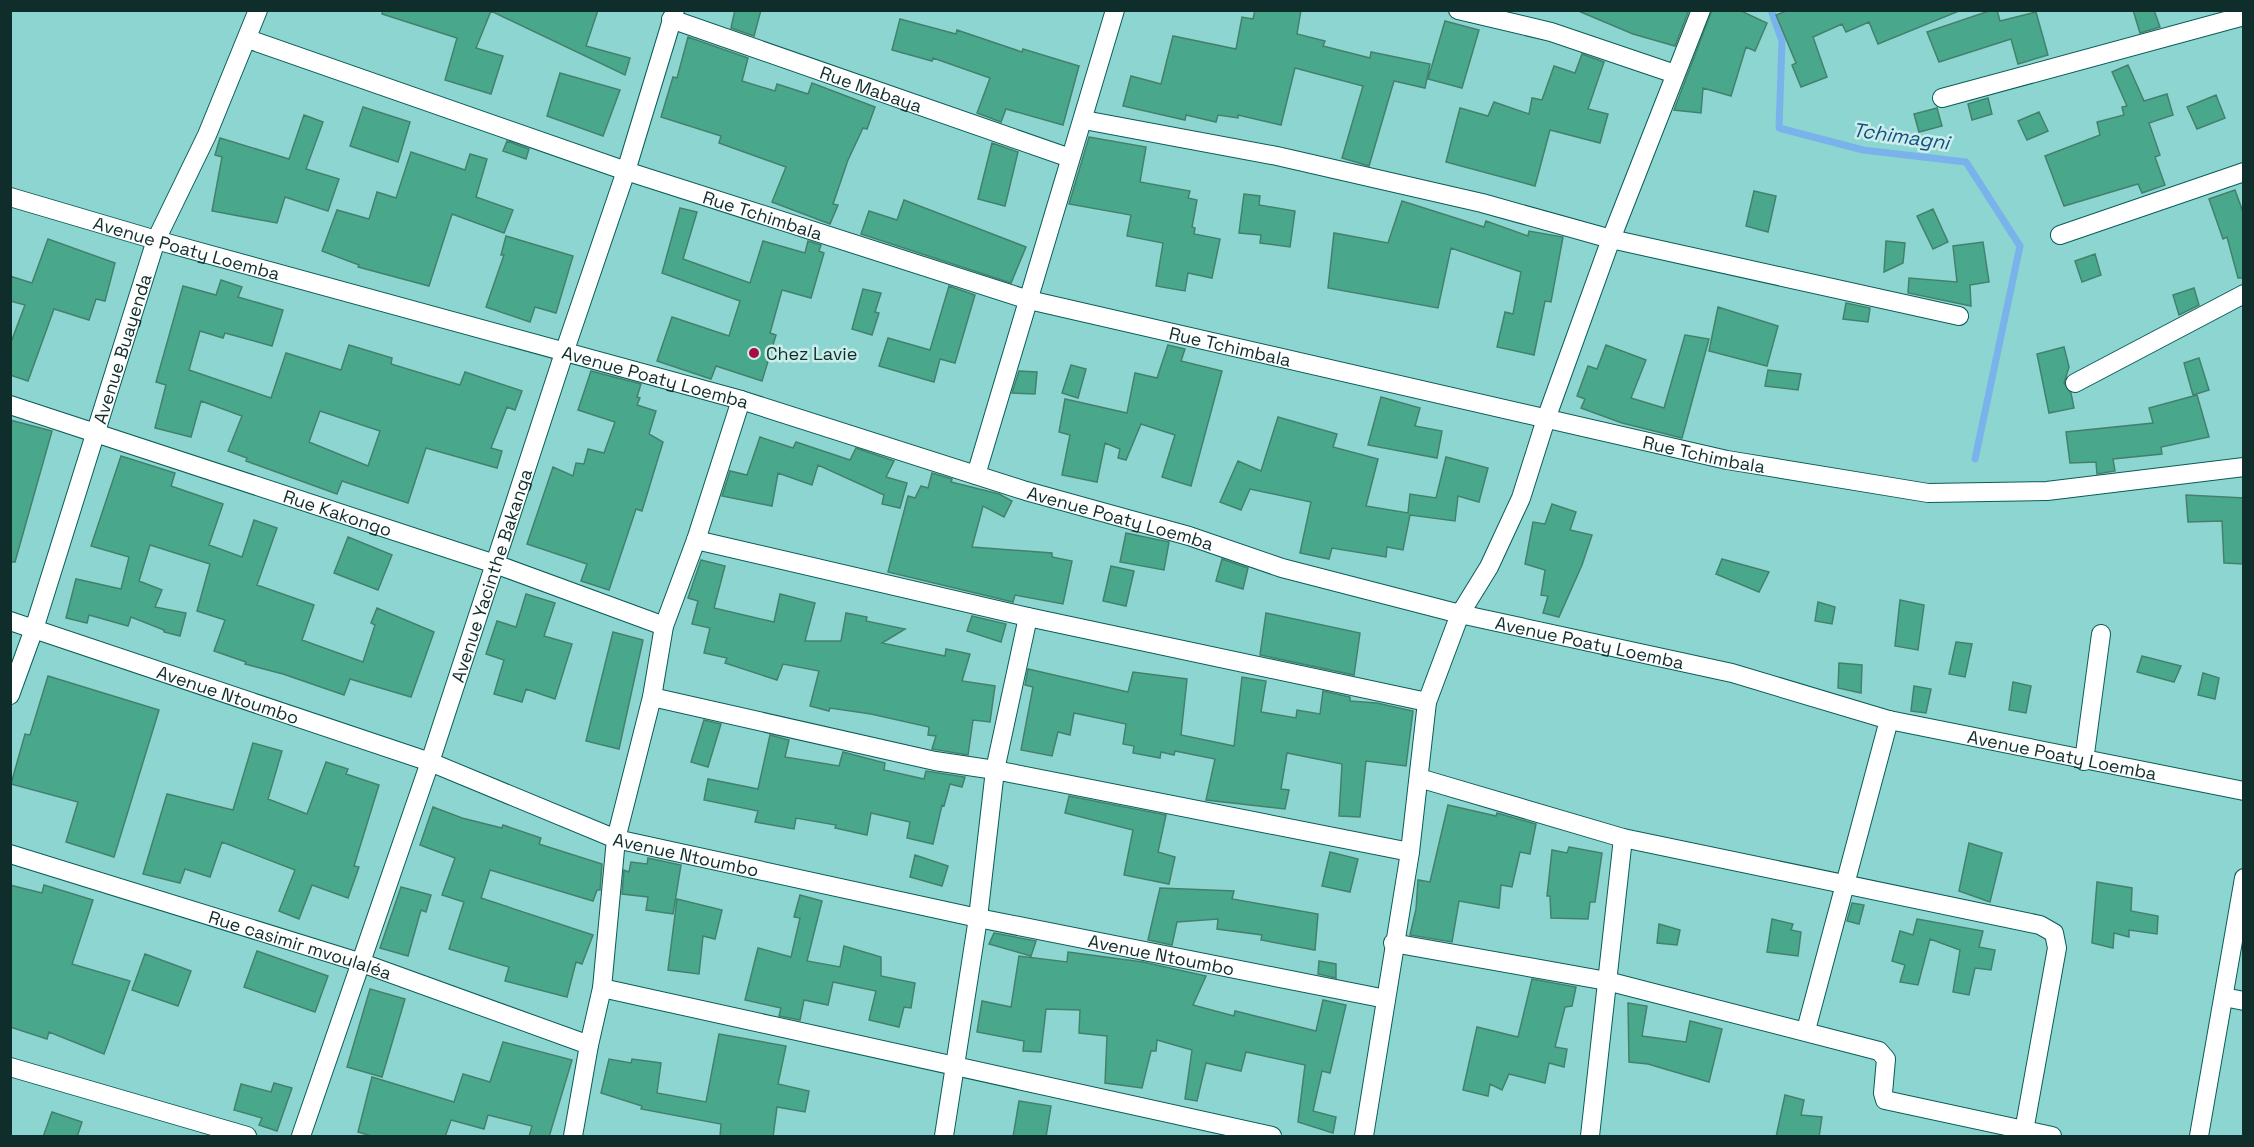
<svg xmlns="http://www.w3.org/2000/svg" width="2254" height="1147" viewBox="0 0 2254 1147" font-family="'Space Grotesk',sans-serif">
<rect width="100%" height="100%" fill="#8dd5d0"/>
<g fill="none" stroke-linecap="round" stroke-linejoin="round">
<path stroke="#7ab2eb" stroke-width="7" d="M1771,10l11,31 -3,87 84,22 103,12 54,84 -45,213"/>
</g>
<path fill="#49a88b" stroke="#44816d" stroke-width="1.5" fill-rule="evenodd" d="M383,10h215l-12,36 44,12 -5,17 -134,-64 -15,37 27,8 -12,38 -46,-14 12,-42 -75,-24z
M735,10h26l-7,26 -23,-8z
M1255,10h46l-4,24 28,7 -2,5 47,12 1,-6 59,12 -5,24 -31,-7 -25,85 -27,-8 21,-72 -68,-18 -14,57 -43,-10v3l-20,-3 -2,7 -30,-7 -1,5 -62,-14 8,-30 30,8 12,-48 63,13 6,-32 11,2z
M1576,10h113l-14,36 -42,-12z
M1712,10h27l28,13 -12,28 -9,-4 -15,49 -28,-8 -2,25 -27,-3z
M1789,10h170v1l-81,33 -9,-22 -23,10 -4,-8 -29,13 14,40 -26,10 -9,-22 4,-2 -20,-48z
M1992,10h5l3,11 36,-9 12,43 -30,9 -7,-25 -72,23 -12,-30z
M2133,10h21l6,17 -20,6z
M900,19l56,15 1,-4 65,22 1,-3 56,17 -16,59 -57,-16 -5,13 -24,-9 13,-35 -57,-20 -1,3 -40,-11z
M1445,21l34,9 -17,58 -34,-9z
M688,37l60,21 -6,23 33,10 2,-7 31,10 4,-11 63,24 -8,22 -4,-1 -15,32 -15,44 5,1 -8,19 -58,-22 14,-35 -67,-24 2,-7 -60,-19 12,-40 4,1z
M1582,54l22,8 -16,47 20,5 -8,29 -50,-13 -15,56 -89,-24 14,-54 28,8 6,-14 35,12 3,-16 10,2 12,-34 21,7z
M2128,65l16,36 23,-7 6,21 -24,8 11,32 -5,2 10,28 -23,8 -4,-9 -74,22 -19,-50 55,-21 -3,-13 27,-7 -2,-8 5,-1 -15,-34z
M560,73l60,17 -17,46 -56,-20z
M2216,95l9,23 -28,11 -10,-22z
M1988,98l4,16 -20,6 -4,-16z
M363,107l47,15 -12,40 -48,-16z
M1937,108l5,18 -23,6 -5,-18z
M2039,112l9,19 -21,9 -9,-19z
M304,115l19,7 -17,47 33,10 -11,32 -43,-14 -8,26 -65,-12 10,-54 -7,-2 5,-17 69,21z
M1089,137l57,10 -6,35 50,9 -2,7 9,2 -5,27 3,1 -1,6 26,5 -8,39 -24,-5 -3,18 -29,-5 7,-43 -36,-7 4,-21 -62,-11z
M507,141l22,8 -3,10 -23,-8z
M992,143l26,9 -13,54 -27,-7z
M411,152l54,18 5,-16 17,5 -11,38 37,13 -9,23 -52,-19 -23,72 -71,-19 1,-2 -37,-14 15,-41 32,9 8,-27 19,6z
M2235,190l9,25v63h-6l-11,-41 -4,2 -14,-40z
M1754,191l22,5 -8,36 -22,-6z
M1244,194l16,2 -1,9 36,6 -5,36 -30,-4 1,-8 -22,-2z
M904,200l122,47 -15,36 -150,-49 8,-23 28,9z
M1402,201l82,26 2,-6 42,15 1,-5 34,6 -12,65 -6,-1 -11,54 -37,-8 8,-35 8,2 8,-42 -70,-24 -13,60 -110,-20 6,-55 54,10z
M680,208l17,4 -14,47 67,24 13,-42 42,12 3,-12 13,4 -2,6 5,2 -13,45 -29,-8 -12,43 6,2 -14,46 -46,-15 -5,13 -54,-18 15,-44 57,19 11,-35 -78,-28z
M1933,209l15,33 -15,7 -16,-33z
M506,236l67,20 -17,57 -21,-6 -5,15 -44,-15 18,-52h-3z
M48,239l67,24 -10,38 -9,-2 -7,21 -35,-11 -26,72 -18,-6v-30l15,-40 -15,-4v-25l22,7z
M1886,241l19,2 -2,20 -19,9z
M1983,242l6,40 -19,3 1,21 -63,-13 1,-15 48,4 -4,-36z
M2095,254l6,21 -19,7 -7,-21z
M221,280l21,7 -4,10 45,13 -11,36 -47,-13 -2,5 -23,-7 -11,39 82,28 15,-45 55,17 8,-25 43,13 -1,6 69,21 5,-13 57,19 -7,19 -8,-3 -16,41 11,3 -5,17 -71,-20 -18,55 -66,-22 -5,13 -91,-33 1,-3 -19,-7 14,-35 -41,-15 -10,36 -36,-9 11,-43 -10,-3 27,-96 33,9zM320,411l60,20 -12,35 -59,-24z
M949,286l26,9 -20,68 -15,-4 -6,23 -55,-16 9,-28 42,12z
M2194,288l5,17 -20,10 -6,-20z
M863,289l18,4 -6,19 4,1 -7,22 -20,-6z
M1846,303l24,5 -2,14 -25,-3z
M1718,307l60,19 -11,40 -58,-15z
M1685,335l24,4 -27,99 -60,-15 -41,-15 4,-9 -8,-3 11,-30 9,3 9,-24 40,15 -15,38 33,10z
M1168,345l17,4 -4,12 41,10 -31,115 -29,-9 13,-42 -34,-11 -15,36 -8,-2 2,-9 -15,-6 -8,39 -35,-7 8,-40 -11,-3 6,-33 62,14 8,-40 22,5z
M2064,347l5,20 -5,16 7,10 3,15 -25,5 -12,-59z
M2199,358l10,32 -16,5 -9,-32z
M1071,365l15,4 -8,29 -16,-5z
M1768,370l33,4 -3,16 -33,-4z
M591,371l50,13 -4,13 3,1 -3,7 19,6 -7,23 14,8 -21,69 -6,-2 -27,81 -28,-9 6,-17 -60,-20 26,-77 20,9 3,-13 8,1 4,-15 16,4 11,-31 -37,-12z
M1019,371l18,1 -2,22 -23,-1z
M2197,395l12,42 -48,10 1,7 -49,5 2,12 -18,3 -1,-12 -26,1 -4,-31 87,-9 -4,-15z
M1381,397l39,11 -5,18 27,5 -5,27 -69,-13z
M1278,417l59,17 -4,13 45,12 -12,47 42,7 2,-19 26,4 10,-41 42,11 -9,34 -21,-6 -3,25 -45,-6 -7,35 -16,-3 -1,10 -54,-9 -3,11 -29,-6 11,-51 -61,-13 -9,21 -21,-8 18,-41 23,10z
M10,420l42,11 -37,131h-5z
M760,437l33,11 3,-6 54,18 6,-12 38,13 -8,16 21,6 -7,25 -18,-4 2,-9 -66,-30 -6,20 -34,-12 -6,33 -50,-10 8,-25 17,4z
M121,456l54,17 -4,13 52,18 -14,41 33,12 12,-37 23,8 -20,57 57,20 -12,35 61,22 12,-37 -4,-2 6,-15 57,24 -23,65 -61,-18 -6,16 -61,-21 -38,-10 1,-2 -32,-11 11,-31 -28,-9 13,-47 -60,-19 -11,36 23,9 -7,17 31,6 -6,23 -16,-4v-2l-33,-13 -3,9 -39,-11 -2,8 -21,-5 10,-39 45,10 8,-32 -38,-11z
M932,473l20,6 -1,3 48,12 13,7 -8,16 -21,-11 -11,41 80,6v4l20,4 -9,43 -48,-9 -2,7 -125,-30 20,-76 7,2 6,-12 7,2z
M2186,495l58,3v66l-20,-1 -2,-42 -34,1z
M1552,504l24,8 -6,18 22,5 -10,30 -23,52 -16,-4 5,-17 -7,-1 4,-25 -20,-6 8,-42 12,2z
M1126,533l43,9 -5,28 -44,-8z
M348,537l44,18 -14,35 -44,-17z
M1222,559l26,9 -5,21 -27,-8z
M1722,559l47,13 -10,20 -43,-18z
M701,560l24,6 -11,42 60,14 6,-28 35,9 -10,38h36l5,-28 21,4 -1,4 39,8 -23,14 63,13 1,-7 24,5 -8,27 33,5 -5,36 -17,-2 -5,35 -36,-6 4,-13 -8,-1 1,-8 -58,-13 -41,-6 -1,3 -19,-5 9,-35 -36,-7 -6,16 -52,-17 2,-5 -23,-5 6,-25 -18,-4 6,-23 -10,-3z
M1111,566l23,5 -8,35 -23,-5z
M526,594l29,9 -11,33 28,8 -17,55 -29,-10 -4,13 -28,-8 10,-34 -18,-6 11,-33 19,6z
M1900,600l24,5 -6,45 -23,-4z
M1818,602l17,5 -3,17 -17,-3z
M1266,613l94,20 -6,42 -94,-20z
M972,616l34,8 -5,18 -34,-11z
M613,632l30,8 -24,109 -33,-8z
M1956,642l16,2 -7,33 -16,-3z
M2142,656l39,10 -7,16 -37,-10z
M1839,663l23,2 -1,28 -23,-5z
M1028,669l100,23 5,-20 54,7 -6,56 53,11 8,-69 24,4 -5,31 35,6 1,-8 23,4 3,-23 27,6v4l27,2 36,8 -7,55 -40,-5 -6,56 -21,-1 3,-52 -55,-11 -6,36 8,1 -4,19 -79,-9 9,-41 -40,-8 -1,4 -13,-3 -1,6 -27,-5 1,-7 -11,-2 3,-20 -52,-11 -4,22 -12,-3 -6,24 -31,-6 12,-63 -8,-2z
M2203,673l16,5 -4,21 -17,-4z
M48,676l111,34 -45,147 -48,-15 12,-40 -67,-18 14,-50 5,1z
M2013,682l18,4 -5,27 -17,-3z
M1914,686l17,3 -5,24 -15,-2z
M704,720l17,4 -13,43 -17,-5z
M770,735l19,5 -4,17 54,9 4,-14 42,11 -1,7 40,9 2,-8 39,6 -3,10 -12,-3 -6,22 -2,-1 -9,39 -26,-6 3,-16 -39,-9 -4,22 -32,-7 1,-3 -40,-7 -2,11 -39,-7 3,-11 -54,-11 4,-21 50,10z
M253,743l29,8 -14,48 39,15 19,-52 22,7 -2,5 33,11 -25,81 5,1 -11,31 -36,-13 -13,34 -20,-8 16,-41 -73,-28 -12,35 -25,-8 -5,14 -37,-9 24,-80 66,16z
M1069,796l97,19 -8,37 17,5 -6,27 -45,-9 9,-45 -68,-17z
M1448,805l48,11 1,-3 39,11 -6,30 -10,-2 -8,35 -11,-2 -2,23 -40,-7 -7,41 -42,-7 6,-26 2,-29 12,2z
M433,807l29,11 40,10 1,-3 38,13 -2,6 63,20 -2,26h-3l-4,11 -103,-31 -9,28 112,37 -11,29 -6,-2 -9,35 -62,-16 4,-14 -60,-18 15,-47 -22,-7 13,-37 -35,-13z
M1969,843l33,10 -12,49 -31,-11z
M1569,847l33,6 -7,49h-5l-2,17 -37,-1 -1,-22h-3l5,-46 15,3z
M1330,852l28,7 -8,33 -28,-6z
M915,855l33,11 -6,20 -32,-9z
M648,858l33,7 -8,49 -27,-4 2,-13 -26,-3 2,-24 5,2 2,-10 16,2z
M2097,882l35,6 -1,23 27,5 -1,18 -28,-4v7l-15,-4 -1,15 -21,-5z
M10,885l32,8 2,-8 49,15 -21,64 58,17 -26,73 -55,-22 -2,7 -37,-12z
M401,887l30,8 -5,17 -5,-2 -13,46 -28,-8z
M1160,888l74,3 -2,8 86,15 -3,36 -54,-10 1,-5 -45,-6 1,-10 -41,3 -5,23 -24,-5z
M800,895l22,6 -15,60 33,6 4,-21 37,11v19l34,7 -4,25 -7,-1 -5,20 -30,-7 7,-29 -43,-9 -5,23 -24,-5 -4,20 -21,-4 2,-8 -36,-8 13,-52 33,9 9,-39 -6,-1z
M677,899l45,11 -7,29 -12,-3 -4,38 -31,-4z
M1852,903l12,2 -5,19 -12,-3z
M1772,919l21,5 -2,6 10,2 -3,24 -31,-4z
M1917,919l66,12 -4,16 16,3 -4,20 -16,-2 -6,27 -16,-3 7,-42 -30,-11 -12,46 -18,-3 5,-17 -13,-4 8,-30 13,4z
M1659,924l21,6 -3,15 -20,-2z
M994,933l42,8 -5,15 -42,-12z
M257,951l71,25 -13,36 -71,-25z
M1068,952l75,10 63,14 -13,29 41,11 1,-5 81,20 7,-31 23,5 -16,68 -8,-2 -9,40 23,6 -3,16 -35,-11 7,-57 -59,-13 -5,19 -35,-8 -9,38 -12,-2 7,-49 -35,-10 -1,11h-5l-9,37 -37,-5 2,-47 -28,-3 1,-23 -34,-1 -5,43 -18,-1 1,-10 -47,-9 5,-31 29,6 8,-51 48,6z
M145,954l46,17 -13,35 -46,-16z
M1319,961l17,3v14l-18,-4z
M1532,979l44,8 -4,19 -7,1 -10,40 12,2 -3,18 -15,-4 -4,20 -36,-9 -7,16 -12,-6 -2,12 -25,-6 14,-63 41,10z
M370,989l35,10 -23,78 -35,-10z
M1628,1003l19,3 -5,30 44,6 4,-21 32,8 -13,53 -61,-18 -19,-2z
M719,1034l67,12 -8,38 31,7 -4,21 -28,-5 -4,30h-53l1,-13 -80,-15 1,-3 -41,-13 8,-34 22,4 1,-4 29,4 -4,30 49,9z
M503,1042l69,18 -23,77h-20l3,-11 -44,-11 -4,14 -33,-9 -6,17h-70l-17,-5 14,-55 82,25 9,-28 27,8z
M274,1083l18,5 -15,43 -18,-6 3,-7 -28,-8 7,-26 30,8z
M1785,1095l19,5 -3,15 21,2 -3,20h-43z
M1019,1101l32,5 -5,31h-33z
M52,1112l30,10 -5,15h-34z"/>
<g fill="none" stroke-linecap="round" stroke-linejoin="round">
<defs>
<g id="street">
<path d="M1458,10l93,22 124,42"/>
<path id="s1" d="M671,19l399,139"/>
<path id="s2" d="M248,39l378,132 403,129 698,160 201,33 119,-2 197,-24"/>
<path d="M1942,98l302,-82"/>
<path d="M1084,120l193,36 205,47 129,36 348,77"/>
<path id="s3" d="M10,197l146,43 585,160 285,91 163,45 93,32 178,46 272,59 157,47 355,71"/>
<path d="M2060,235l184,-63"/>
<path d="M2075,383l169,-89"/>
<path id="s4" d="M10,405l485,159 169,62"/>
<path d="M976,475l139,-465"/>
<path d="M696,540l332,77 399,85"/>
<path id="s5" d="M10,621l420,141 186,77 362,79 408,81"/>
<path id="s6" d="M10,695l24,-66 122,-389 51,-105 51,-125"/>
<path d="M652,697l283,64 60,9 415,82"/>
<path d="M2084,761l17,-127"/>
<path d="M1419,778l204,60 417,87 14,8 3,15 -33,183"/>
<path id="s7" d="M10,854l352,109 227,82"/>
<path d="M1393,943l214,38 272,70 7,8 -3,34 2,7 167,36"/>
<path d="M602,988l670,148"/>
<path d="M2224,997l20,4"/>
<path d="M1806,1030l83,-310"/>
<path d="M10,1067l237,69"/>
<path id="s8" d="M301,1136l129,-374 135,-412 61,-179 49,-161"/>
<path d="M573,1136l16,-91 13,-57 14,-149 36,-142 12,-71 32,-86 45,-140"/>
<path d="M944,1136l34,-218 17,-148 33,-153"/>
<path d="M1364,1136l46,-284 17,-150 33,-88 29,-47 32,-69 25,-79 65,-180 90,-229"/>
<path d="M1590,1136l33,-298"/>
<path d="M2199,1136l45,-258"/>
</g>
</defs>
<use href="#street" stroke="#085d59" stroke-width="20"/>
<use href="#street" stroke="#fff" stroke-width="18"/>
</g>
<circle fill="#a60e43" stroke="#cceeeb" stroke-width="2" cx="754" cy="353" r="6"/>
<g text-anchor="middle" dominant-baseline="central" stroke-width="5" stroke-linejoin="round" paint-order="stroke">
<g font-size="18" fill="#0f2d2b" stroke="#cceeeb">
<text stroke="none"><textPath href="#s1" startOffset="212">Rue Mabaya</textPath></text>
<text stroke="none"><textPath href="#s2" startOffset="544">Rue Tchimbala</textPath></text>
<text stroke="none"><textPath href="#s3" startOffset="184">Avenue Poaty Loemba</textPath></text>
<text stroke="none"><textPath href="#s2" startOffset="1030">Rue Tchimbala</textPath></text>
<text stroke="none"><textPath href="#s6" startOffset="364">Avenue Buayenda</textPath></text>
<text stroke="none"><textPath href="#s3" startOffset="670">Avenue Poaty Loemba</textPath></text>
<text stroke="none"><textPath href="#s2" startOffset="1516">Rue Tchimbala</textPath></text>
<text stroke="none"><textPath href="#s4" startOffset="345">Rue Kakongo</textPath></text>
<text stroke="none"><textPath href="#s3" startOffset="1156">Avenue Poaty Loemba</textPath></text>
<text stroke="none"><textPath href="#s8" startOffset="592">Avenue Yacinthe Bakanga</textPath></text>
<text stroke="none"><textPath href="#s3" startOffset="1642">Avenue Poaty Loemba</textPath></text>
<text stroke="none"><textPath href="#s5" startOffset="230">Avenue Ntoumbo</textPath></text>
<text stroke="none"><textPath href="#s3" startOffset="2128">Avenue Poaty Loemba</textPath></text>
<text stroke="none"><textPath href="#s5" startOffset="716">Avenue Ntoumbo</textPath></text>
<text stroke="none"><textPath href="#s7" startOffset="304">Rue casimir mvoulaléa</textPath></text>
<text stroke="none"><textPath href="#s5" startOffset="1202">Avenue Ntoumbo</textPath></text>
</g>
<g font-size="18" fill="#0f2d2b" stroke="#cceeeb" text-anchor="start">
<text x="766" y="353">Chez Lavie</text>
</g>
<g font-size="20" font-style="italic" fill="#155084" stroke="#cceeeb">
<text transform="translate(1901 136) rotate(8)">Tchimagni</text>
</g>
</g>
<rect width="2254" height="1147" fill="none" stroke="#0f2d2b" stroke-width="24"/>
</svg>
